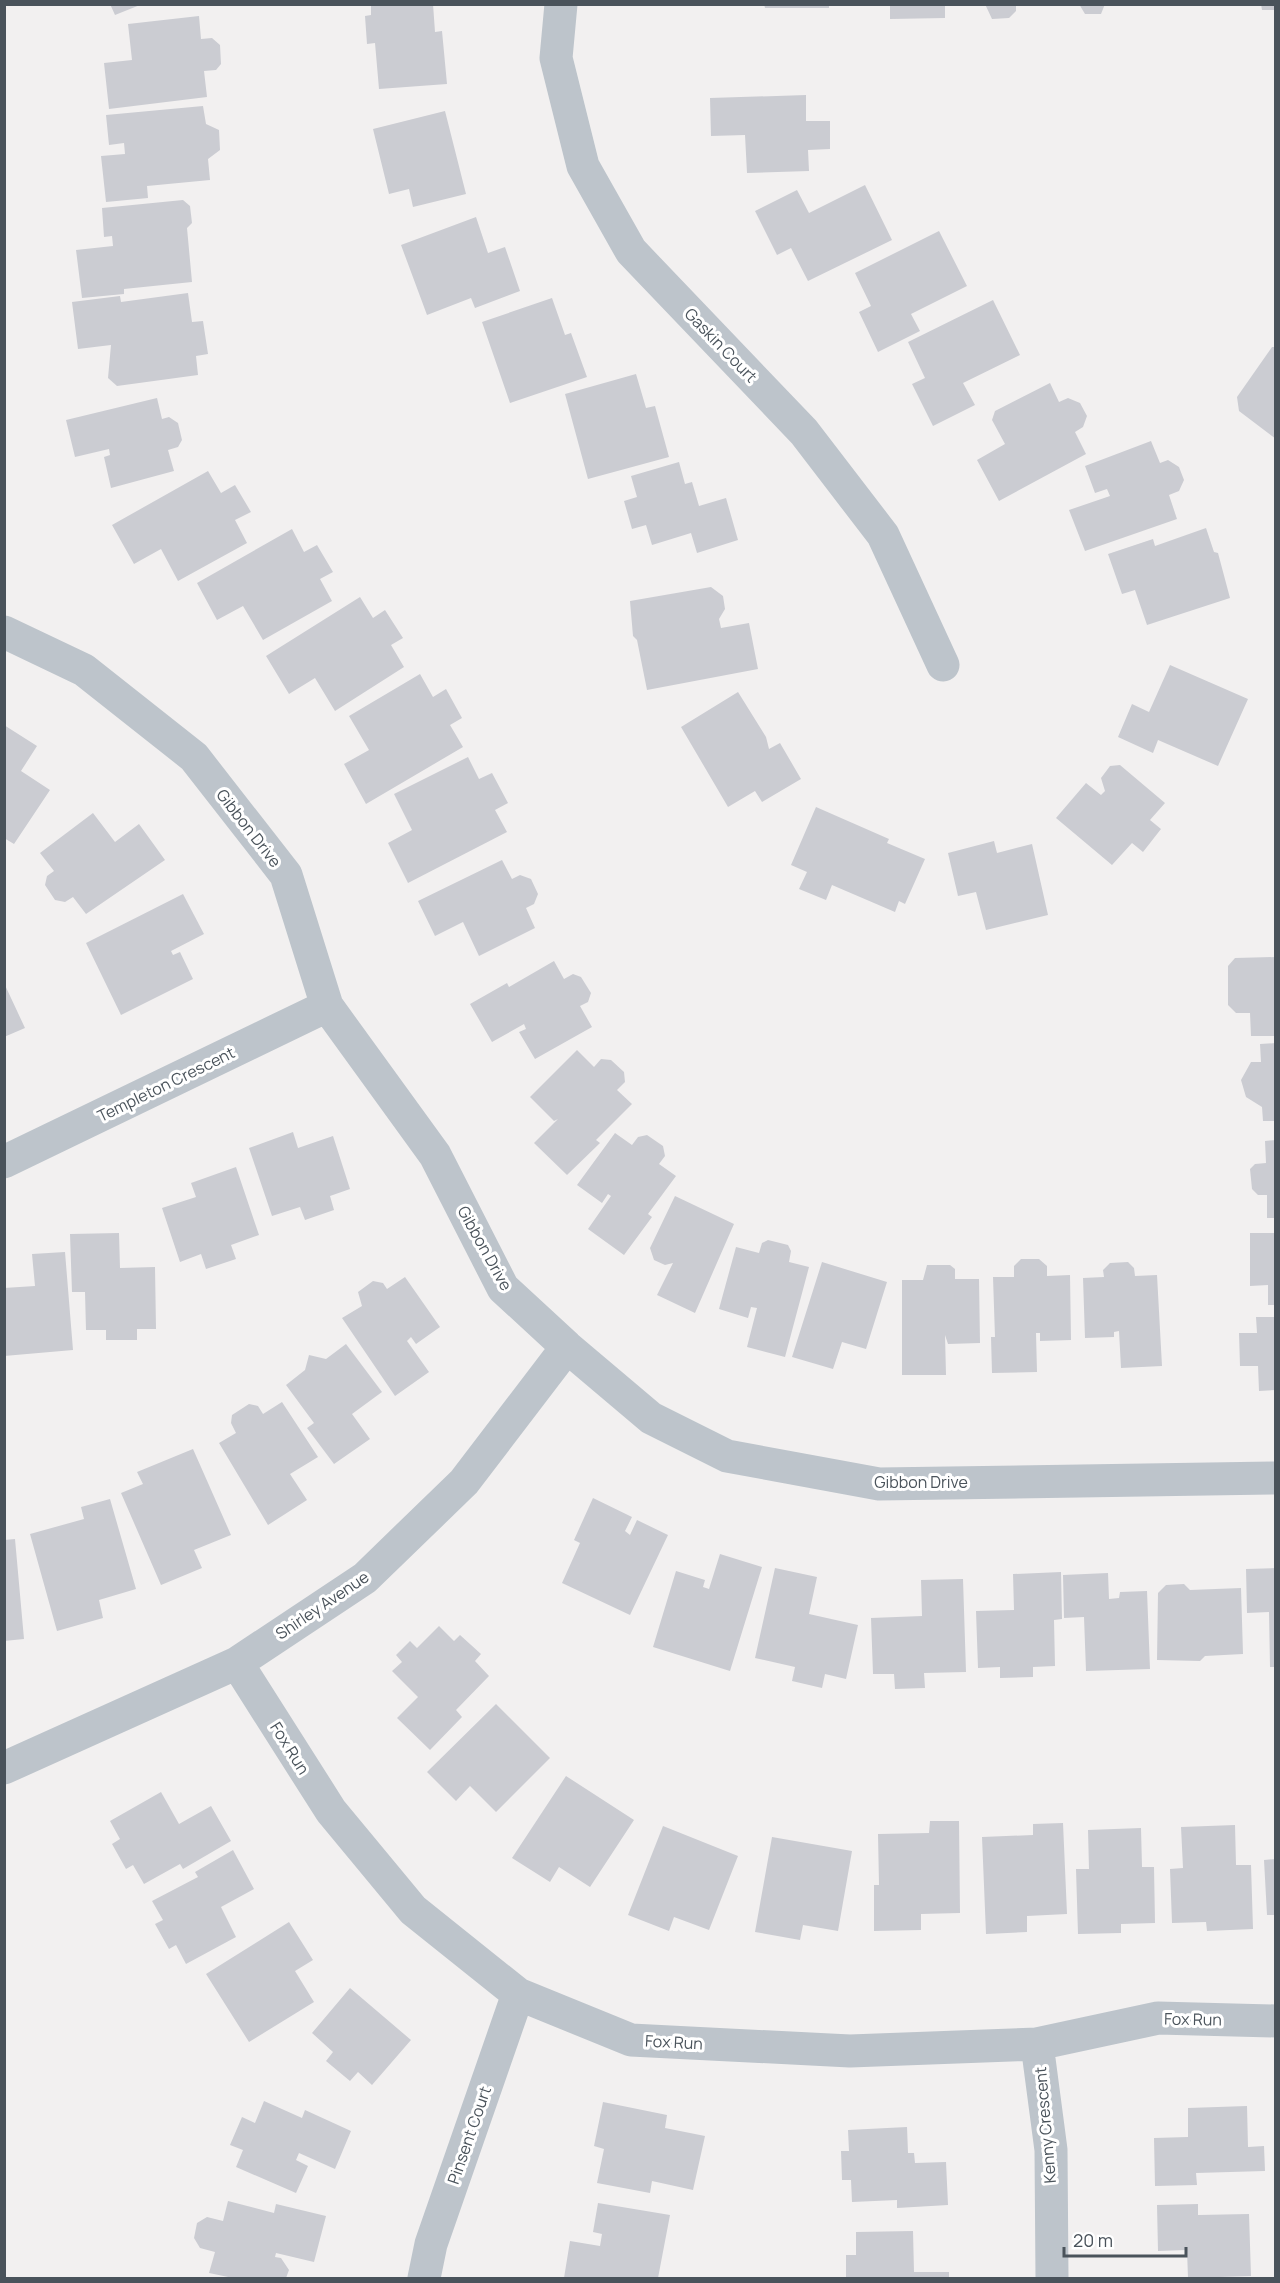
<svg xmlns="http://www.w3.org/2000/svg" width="1280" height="2283" viewBox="0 0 1280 2283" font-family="Manrope,sans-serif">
<rect width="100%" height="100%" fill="#f2f0f0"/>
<path fill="#cbccd2" d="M110,4h30v1l-25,10z
M371,4h62l2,28 7,-1 5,53 -68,5 -4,-46 -8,1 -2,-28 6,-1z
M764,4h65v4h-64z
M890,4h55v14l-55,1z
M985,4h31v7l-7,7 -17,1z
M1079,4h26l-4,10h-16z
M1261,4h15v6h-14z
M199,16l2,23 11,-1 8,7 1,19 -5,6 -12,1 3,26 -98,12 -5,-46 28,-3 -4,-36z
M806,95v26h24v28l-22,1 1,21 -62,2 -2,-38 -34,1 -1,-38z
M203,106l3,18 13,6 1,20 -12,9 2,21 -63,6 1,12 -42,4 -5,-46 24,-2 -1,-11 -15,2 -3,-30z
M445,111l21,83 -53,13 -4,-18 -20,5 -16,-65z
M865,185l27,55 -84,41 -17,-33 -14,7 -22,-44 42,-21 12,23z
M183,200l7,6 2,17 -5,5 5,54 -68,7v5l-42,4 -6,-48 37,-4 -1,-10 -8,1 -2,-29z
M476,217l12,36 17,-6 15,44 -45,17 -4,-10 -44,17 -26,-70z
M939,231l28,55 -56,28 9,17 -42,21 -19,-40 12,-6 -16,-33z
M188,293l4,29 11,-1 5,33 -12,2 2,19 -81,11 -9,-8 3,-33 -33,4 -6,-47 48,-6 1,6z
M552,298l13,37 6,-2 16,44 -77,26 -28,-81z
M993,300l27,55 -57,28 12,22 -42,21 -21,-42 13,-6 -17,-36z
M1272,347h4v92l-37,-28 -2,-14z
M636,374l10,34 9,-2 14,51 -81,22 -23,-85z
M1050,383l9,19 9,-4 12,5 7,13 -4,11 -8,5 11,22 -87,47 -22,-41 28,-16 -13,-24 3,-9z
M157,398l5,21 7,-2 9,6 4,17 -4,7 -10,3 6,21 -63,17 -7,-31 6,-2 -1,-6 -34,8 -9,-37z
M1151,441l9,22 8,-3 11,7 5,13 -5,11 -10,4 8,24 -92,32 -16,-41 41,-14 -3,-7 -12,4 -10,-27z
M679,462l6,22 7,-2 7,24 27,-8 12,42 -41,13 -6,-20 -39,12 -6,-20 -14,4 -8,-28 13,-4 -6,-21z
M208,471l13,22 14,-8 16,27 -16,8 12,23 -69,38 -17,-32 -27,15 -22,-39z
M1206,528l8,24 4,1 12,45 -83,27 -12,-35 -13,4 -14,-40 45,-15 2,7z
M292,529l12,23 13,-7 16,27 -13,7 12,22 -69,39 -20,-34 -26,14 -20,-37z
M711,587l12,9 2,13 -6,10 2,9 28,-5 9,46 -111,21 -10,-50 -4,-4 -3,-35z
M360,597l13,21 12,-8 18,28 -12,7 13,22 -69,44 -20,-33 -26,16 -23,-38z
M1170,665l78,34 -30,67 -60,-26 -5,13 -35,-16 14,-33 17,8z
M420,674l13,23 13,-8 16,29 -12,7 13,22 -97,57 -22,-40 25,-14 -20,-34z
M738,692l28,45 3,12 11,-6 21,36 -39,23 -7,-11 -27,16 -47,-80z
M4,725l33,21 -16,25 29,19 -36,54 -10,-6z
M468,757l11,22 13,-6 16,30 -13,7 12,22 -99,51 -20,-40 24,-13 -18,-36z
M1120,765l45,38 -15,17 11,9 -18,23 -11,-9 -20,22 -56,-47 30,-35 15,12 4,-4 -4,-13 9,-12z
M816,807l73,32 -2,4 38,16 -20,45 -6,-3 -4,11 -63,-27 -6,15 -27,-11 8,-17 -16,-7z
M93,813l22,29 24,-18 26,36 -79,54 -13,-17 -8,5 -10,-2 -10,-15 2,-9 7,-5 -14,-18z
M994,841l3,12 35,-9 16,71 -62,15 -10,-38 -18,4 -10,-43z
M502,860l10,19 8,-4 11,4 7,15 -4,10 -8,4 9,20 -56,28 -16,-34 -28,14 -17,-35z
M183,894l21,40 -33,17 2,4 7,-3 13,27 -72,36 -35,-72z
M1276,957v79h-25l-1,-23h-14l-8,-8v-39l7,-8z
M554,961l10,18 9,-5 8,3 10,16 -3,9 -8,4 12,21 -57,32 -16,-27 7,-3 -2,-5 -32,18 -22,-38 37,-21 2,4z
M4,983l21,45 -21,9z
M1276,1043v78h-13l-1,-14 -16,-10 -5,-17 10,-18h10l-1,-18z
M577,1050l17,17 7,-8 10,1 13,12 1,10 -8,8 15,14 -36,36 4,3 -33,32 -33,-32 24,-24 -4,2 -24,-24z
M293,1132l5,16 35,-12 17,53 -20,7 4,14 -29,10 -5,-13 -28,9 -23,-68z
M615,1133l17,12 6,-8 9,-2 16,11 2,10 -6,8 17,12 -28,38 4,3 -28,38 -36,-26 23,-33 -3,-2 -6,9 -25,-18z
M1276,1140v78h-9v-23h-9l-6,-6 -2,-20 5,-5 11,-1 -1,-22z
M236,1167l23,68 -28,10 5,14 -30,10 -5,-15 -21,8 -18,-54 34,-11 -5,-14z
M675,1196l59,28 -39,89 -38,-18 16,-32 -8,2 -11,-5 -4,-12z
M119,1233l1,35 35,-1 1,62h-19v11h-31v-10h-20l-1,-38h-13l-2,-58z
M1250,1233h26v72h-8v-20l-18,1z
M768,1240l20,5 3,6 -2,11 20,5 -24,90 -38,-10 10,-39 -6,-1 -3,11 -29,-9 17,-62 23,6 3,-10z
M65,1252l8,98 -69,6v-68l31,-2 -3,-32z
M1021,1259h18l8,7v10l23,-1 1,65 -31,1v-8h-4l1,39 -45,1 -1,-36h4l-2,-60h21v-11z
M822,1262l65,20 -21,67 -24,-7 -9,27 -41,-12z
M1128,1262l6,6 1,8 22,-1 5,91 -41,2 -2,-37 -5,1v5l-29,1 -2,-60 21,-1 -1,-7 7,-7z
M927,1265h23l5,4v10h24l1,64 -32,1 -3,-9 1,40h-44v-95h21z
M405,1277l35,50 -24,17 -5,-7 -4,4 22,31 -34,24 -53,-78 20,-12 -4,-14 15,-11 10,2 4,6z
M1256,1317h20v73l-17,1 -1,-25h-18l-1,-33h18z
M346,1344l36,48 -30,22 18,25 -36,25 -27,-36 7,-5 -28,-38 19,-15 4,-15 17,4z
M282,1402l36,55 -28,17 17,26 -39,25 -49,-82 17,-10 -5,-10 1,-8 17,-11 9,2 5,8z
M193,1449l38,86 -37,15 8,18 -41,17 -40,-92 22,-9 -6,-12z
M593,1498l39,19 -7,14 5,4 7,-15 31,15 -38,80 -68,-32 18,-40 -6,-3z
M110,1499l26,90 -37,11 4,18 -46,13 -27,-97 54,-15 -3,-12z
M15,1539l9,100 -20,2v-101z
M720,1554l42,13 -32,104 -77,-24 23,-76 29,9 -2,7 6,2z
M775,1568l42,9 -8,37 49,11 -12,54 -21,-5 -3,14 -30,-7 3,-14 -40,-9z
M1276,1568v99h-6l-1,-55 -22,1 -1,-44z
M1061,1572l1,47 -8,1 1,46 -22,1v10l-33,1v-11l-22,1 -2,-57 38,-1 -1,-36z
M1108,1573l1,26 10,-1 1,-6 27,-1 3,78 -64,2 -2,-54 -20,1 -1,-43z
M963,1579l3,93 -42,1 1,15 -30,1 -1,-15h-21l-2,-56 51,-2 -1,-36z
M1184,1584l6,6 51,-2 2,66 -38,2 -5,5 -43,-1 1,-67 8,-8z
M439,1626l15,15 6,-6 21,19 -6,7 14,15 -33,34 6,7 -32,33 -33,-32 21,-21 -26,-26 10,-9 -6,-7 14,-14 7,7z
M496,1704l54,54 -54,54 -26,-26 -14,15 -29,-29z
M566,1776l68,44 -44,67 -31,-20 -9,15 -38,-24z
M161,1792l18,32 32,-18 20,35 -48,28 -3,-5 -36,20 -11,-19 -7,4 -14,-25 8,-5 -10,-18z
M930,1821h29l1,92 -39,1v16l-47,1v-46h5l-1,-51 51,-1z
M1063,1823l4,91 -40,2v16l-41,2 -4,-97 51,-2v-11z
M1235,1825l1,40h15l2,64 -46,2 -1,-9 -34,1 -2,-54 13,-1 -2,-41z
M663,1826l75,30 -29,74 -35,-13 -5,14 -41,-16z
M1141,1828l1,39h12l1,56 -34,1v9l-43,1 -2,-65h13l-1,-39z
M772,1837l80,14 -14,80 -35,-6 -3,15 -45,-8z
M233,1850l21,39 -33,18 15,30 -50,27 -10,-19 -7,4 -14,-25 8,-4 -11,-19 46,-24 -3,-5z
M1276,1859v56h-9l-3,-55z
M289,1922l24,38 -18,11 19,31 -65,40 -43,-68z
M350,1988l61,52 -39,45 -14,-13 -8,9 -24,-20 7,-9 -21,-19z
M264,2101l38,17 3,-8 46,21 -16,38 -36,-16 -3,7 12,6 -12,27 -60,-26 7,-17 -13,-5 12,-28 13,6z
M603,2102l64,13 -2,13 40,8 -12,54 -41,-9 -2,12 -53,-10 7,-34 -10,-3z
M1247,2106l1,41 16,-1 1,25 -69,2 1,12 -42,1 -1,-48 34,-1v-29z
M907,2127l1,26h6l1,10 31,-1 2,43 -51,3v-8l-45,2 -1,-22h-9l-1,-29h8l-1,-21z
M228,2201l46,12 2,-9 50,12 -12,46 -38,-9 -1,4 6,1 8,12 -3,8h-53l-24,-5 6,-21 -15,-4 -6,-10 3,-15 10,-6 16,4z
M598,2203l72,12 -12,63h-94l6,-37 30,5 2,-12 -9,-2z
M1198,2204v11l51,-1 2,62 -63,2 -1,-28 -29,1 -1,-46z
M913,2231l1,41h35v6h-103v-23h10v-23z"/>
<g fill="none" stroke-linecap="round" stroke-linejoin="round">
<path stroke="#bdc4cb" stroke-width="33" d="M561,4l-5,54 27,108 48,85 173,181 79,103 60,130
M4,632l80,38 110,87 92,118 41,131 108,149 68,133 64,59 84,71 76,38 152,28 397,-6
M4,1162l323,-156
M237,1663l94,148 82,99 105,84 113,46 219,11 187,-7 121,-26 118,3
M4,1768l233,-105 128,-85 99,-96 103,-135
M1037,2044l14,106 1,128
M424,2278l7,-34 87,-250"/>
</g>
<g text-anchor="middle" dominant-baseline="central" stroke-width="6" stroke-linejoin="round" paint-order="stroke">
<g font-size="16" fill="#4a535b" stroke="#fff">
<text transform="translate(721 345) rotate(46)">Gaskin Court</text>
<text transform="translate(249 828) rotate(52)">Gibbon Drive</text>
<text transform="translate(166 1084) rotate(-26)">Templeton Crescent</text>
<text transform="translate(485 1248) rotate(61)">Gibbon Drive</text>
<text x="921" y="1482">Gibbon Drive</text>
<text transform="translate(322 1605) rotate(-34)">Shirley Avenue</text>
<text transform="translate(290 1748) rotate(58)">Fox Run</text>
<text transform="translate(1193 2019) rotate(1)">Fox Run</text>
<text transform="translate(674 2042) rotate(3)">Fox Run</text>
<text transform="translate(1045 2125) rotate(-95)">Kenny Crescent</text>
<text transform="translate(469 2135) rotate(-71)">Pinsent Court</text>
</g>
</g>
<rect width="1280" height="2283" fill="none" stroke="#4a535b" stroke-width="12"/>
<path d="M1064 2247v9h122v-9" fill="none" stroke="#4a535b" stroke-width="3"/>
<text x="1073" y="2247" font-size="18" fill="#4a535b" stroke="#ffffff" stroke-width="4.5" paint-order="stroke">20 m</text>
</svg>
